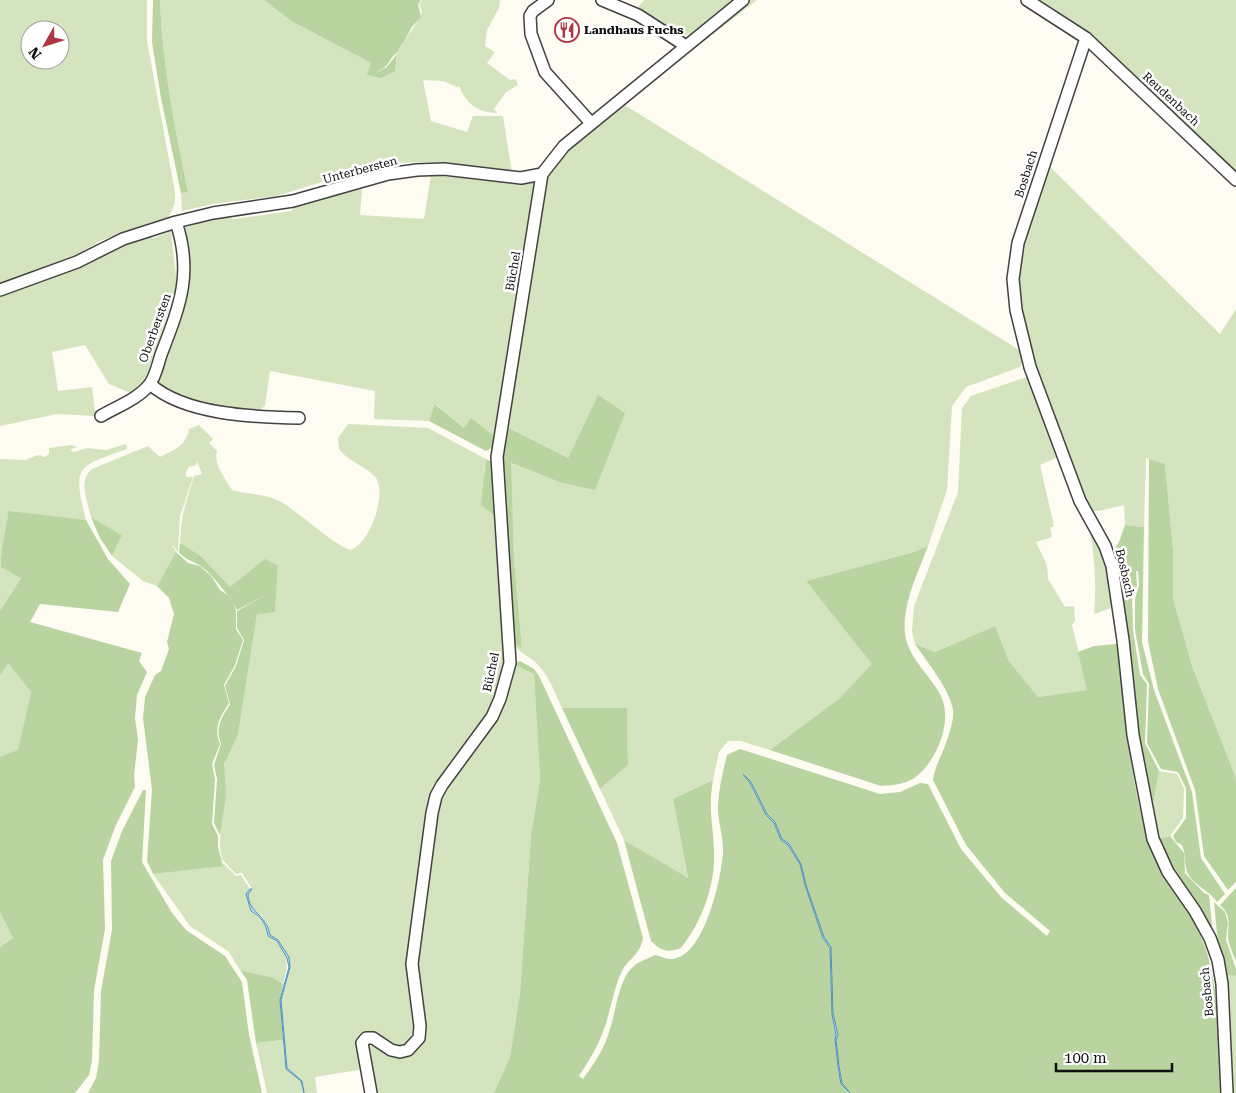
<svg xmlns="http://www.w3.org/2000/svg" width="1236" height="1093" viewBox="0 0 1236 1093" font-family="'Roboto Serif',serif">
<rect width="100%" height="100%" fill="#fdfbf2"/>
<path fill="#d4e4bf" fill-rule="evenodd" d="M0,0h147v41l28,151v11l-6,14 -67,23 -27,16 -75,30zM30,30h30v30h-30z
M160,0h104l27,21 80,42 24,8c1,-5 1,-11 2,-16 6,-17 20,-28 25,-44l-3,-7 3,-4h78l-1,8 -12,22 -2,16 10,6 -8,11 23,17 6,-1 2,6 -12,7 -12,17 3,4c-18,0 -31,-9 -38,-27l-2,1 -14,-6 -20,-1 8,41 36,11 6,-16h30l9,57 -66,-11 -62,1 -108,33 -63,8 -31,7 -1,-18 7,-1c-13,-64 -26,-127 -28,-192z
M644,0h92l-43,34 -14,2 -45,-24z
M748,0h9l-134,104 398,247 3,7 -4,9 -54,20 -14,19 -5,84 -19,56 -14,6 -108,29 67,83 -33,34 -70,52 -29,-9h-13l-9,11 -6,28 -40,19 15,80 -64,-39 -24,-51 28,-24 -1,-57h-65c-7,-14 -12,-31 -23,-42 -9,-11 -18,-11 -27,-23l10,5 -8,-88 -4,-97 49,19 39,-87 -30,63 -63,-32 41,-248 21,-27z
M1034,0h202v175z
M1046,163l174,171 16,-25v469l-44,-112 -19,-68v-48l-8,-86 -19,-6 -2,69 -19,-2 -1,-20 -25,6h-9l-46,-116 -22,-66 -5,-67z
M431,175l88,9 14,-2 5,4 -42,252 -32,-10 -28,-24 -7,17 -55,-2 1,-28 -105,-20 -5,35 -11,8 -41,-6 -50,-18 -7,-9 28,-80 -2,-71 2,-2c15,-3 34,-17 49,-9l59,-8 1,-5 69,-17 -2,26 64,4z
M171,231l6,55 -28,82 -2,14 -14,12 -24,-10 -24,-39 -33,7 6,39 34,-4 3,24 13,-1 -14,6 -37,-2 -57,12v-131l60,-20 73,-34 16,-5 5,2z
M1030,376l32,79 -22,10 14,61 -4,2 2,9 -16,5 11,23 1,14 17,28 9,-1 1,15 -3,4 16,65 -50,7 -29,-36 -14,-35 -60,26 -20,-8 -3,-12 2,-26 44,-114 4,-84 9,-12z
M348,424l80,4 58,31 -2,13 14,46 9,141 -17,56 -53,73 -20,117 -1,130 -10,11c-18,1 -27,-18 -45,-12l3,35 -49,8 2,16h-13l-2,-12 -15,-13 -6,-68 9,-33 -1,-10 -11,-17 -8,-5c-2,-12 -6,-20 -18,-25l-4,-16 4,-5 -10,-16 -6,1 -14,-15 -2,-12 1,-32 5,-20 -3,-25 3,-12 12,-23 19,-122 18,-2 3,-45 -48,21 -29,-31 -21,-13c1,-29 6,-40 14,-67l8,-2 -5,-13 5,-18 -6,22 -7,2 -3,5v5h7l-13,39 -2,36 -7,-9 5,9 -19,34 -14,-5 -31,-25 10,-21 -31,-18c-4,-17 -13,-36 1,-48l56,-23 12,11c13,-6 27,-12 29,-28l10,-4 14,14 -4,4 8,8c-4,14 9,28 15,39 15,5 33,3 49,12 18,10 55,45 70,48 19,-7 36,-55 25,-72 -9,-12 -28,-16 -37,-29l-1,-11z
M126,444l1,5c-50,18 -55,16 -41,71l-78,-8 -2,24 -5,20 20,22 -21,33v-152l25,1 13,-5 7,2 4,-3v-6l22,-3 6,2 -7,3 4,2 13,-4 19,2z
M1088,519l20,48 6,40 -20,7c3,-33 0,-63 -6,-95z
M8,662l23,30 -13,59 -18,6v-81z
M513,664l21,10 6,106 -9,55 -11,158 -10,64 -16,36h-119l-6,-48 18,7 30,-5 -2,-98 23,-149 45,-64z
M1159,771l18,3 7,15 -1,29 -13,18 -12,3 -9,-37 5,-2z
M224,864l12,12 5,-1 9,14 -4,5 5,17c11,6 15,13 17,25 22,13 21,26 15,48l-9,-6 -34,-8 -11,-18 -39,-26 -37,-52z
M0,912l13,26 -13,9z
M1225,975l11,1v117h-4z
M283,1040l3,29 15,12 2,12h-36l-11,-50z"/>
<path fill="#b9d3a1" d="M153,0h7c2,65 15,128 28,192l-7,1 -20,-95 -9,-56z
M264,0h157l-3,4 3,13 -9,10 -15,26c-6,3 -7,9 -11,13 -4,3 -7,3 -10,7l10,-5 11,-14 -2,17 -14,7 -14,-3 4,-12 -80,-42z
M598,395l27,18 -30,77 -36,-8 -48,-19 3,97 8,88 -10,-5 -11,-185 4,-32 63,32z
M435,404l29,24 7,-10 25,20 -1,8 -9,5 -57,-30z
M486,459l9,5 3,54 -17,-13z
M1149,459l16,5 8,86v48l19,68 44,112v104l-8,8 -24,-34 -9,-66 -37,-101 -10,-48z
M8,511l78,9 22,39 22,25 -12,28 -78,-8 -10,18 112,31 -3,8 8,11 -10,23 -2,23 3,22 -4,36 1,11 -20,40 -12,33 2,69 -11,61 -2,71 -3,14 -14,18h-75v-146l13,-9 -13,-26v-155l18,-7 13,-58 -23,-29 -8,13v-65l21,-33 -20,-11c-1,-18 6,-37 7,-56z
M91,517l31,18 -10,21 -12,-18z
M1125,525l19,2 -2,115 12,48 38,102 9,66 24,36 -8,8c-7,-11 -24,-17 -30,-30 -3,-9 -1,-18 -5,-27l-6,-3 -3,-6 13,-18v-30l-8,-16 -17,-3 -14,-26 2,-59 -6,-10 -8,-44v-31l4,-14 -1,-14h-2l1,14 -5,14 1,31 7,45 7,9 -2,59 14,28 -5,29 -5,2 -12,-68 -24,-183 6,-9z
M180,543l21,13 29,31 35,-28 13,7 -3,46 -18,2 -19,121 -14,29 2,31 -6,40 -6,-12 3,-44 -3,-14 7,-21c-6,-17 0,-25 9,-40l-5,-18 11,-20 8,-26 -7,-12v-17l32,-18 -32,17c-5,-11 -28,-40 -38,-45 -8,-4 -13,-6 -20,-12z
M928,546c-10,27 -26,58 -23,88 3,24 26,42 36,62 12,25 -4,64 -24,80 -10,8 -23,9 -36,10l-111,-36 70,-52 32,-34 -66,-83 108,-29z
M176,552l12,11 12,3 12,11 8,13 10,7 6,13v19l7,11 -8,25 -11,20 5,18c-9,15 -16,24 -9,41l-8,20 3,15 -3,45 6,12v11l5,19 -70,8 -6,-13 5,-71 -9,-72 2,-21 10,-22 6,-4 8,-22 -2,-7 7,-28 -5,-16 -12,-12z
M995,626l14,35 29,36 49,-7 -9,-38 16,-6 23,-2c9,66 12,143 35,205 12,33 37,59 50,90 19,47 16,104 20,154h-372l-8,-10 -3,-17 -3,-26 2,-5 -5,-22 -2,-66 -7,-10 -18,-52 -5,-21 -12,-20 -7,-5 -7,-17 -8,-7 -16,-33 -8,-7 7,8 16,32 8,8 7,17 7,5 12,19 5,21 18,53 7,10 3,74 3,13 -1,5 6,44 8,9h-355l16,-36 10,-64 11,-158 9,-55 -6,-106 -21,-10 7,-3 14,8 5,7 78,167 26,95c-4,19 -15,20 -22,35 -8,18 -10,37 -17,56 -6,17 -15,32 -25,47l4,3c11,-15 22,-31 27,-50 7,-20 8,-54 28,-66 5,-3 12,-5 17,-8 5,1 11,4 15,4 34,1 51,-80 53,-106 1,-16 -6,-33 -5,-49 1,-16 5,-33 9,-49l13,-6 140,45 20,-2 20,-9 8,1 33,65 40,48 46,39 3,-5 -45,-38 -39,-48 -33,-65c2,-15 10,-26 14,-40 3,-9 7,-20 6,-30 -3,-21 -27,-49 -38,-66l20,8z
M562,708h65l1,57 -28,24z
M713,780c-5,29 0,43 1,70 2,34 -12,72 -33,98 -14,5 -20,3 -30,-7l-27,-101 64,38 -15,-79z
M143,790h3l-4,72 30,51 14,17 39,26 17,26 7,53 13,58h-174l8,-15 3,-17 2,-70 11,-61 -1,-69 11,-30z
M1170,836l14,17 1,20 19,20 5,2 4,40 -41,-65 -14,-31z
M1236,888v74c-2,-7 -7,-16 -8,-24 0,-14 4,-22 -8,-33z
M1214,902l11,10 3,11 -2,17 10,29v7l-11,-1 -7,-31z
M240,970l34,8 9,6 -3,16 3,40 -27,3 -9,-63z"/>
<path fill="#bddeef" stroke="#4d94bd" d="M743,774l8,8 16,32 8,8 7,17 7,5 12,20 5,21 18,52 7,10 2,66 5,22 -2,5 3,26 3,17 8,10 -9,-9 -3,-18 -3,-26 1,-5 -4,-21 -2,-66 -7,-10 -18,-53 -5,-21 -12,-19 -7,-5 -7,-17 -8,-8 -16,-32z
M250,889h2l-4,5c1,20 18,19 22,41l8,5 11,17 1,10 -9,33 6,68 15,13 2,12 -3,-12 -15,-12 -6,-69 9,-33 -2,-9 -10,-17 -9,-5c-2,-12 -6,-19 -17,-25l-5,-17z"/>
<g fill="none" stroke-linecap="round" stroke-linejoin="round">
<defs>
<path id="minor" d="M548,0l-15,11 -3,5 1,18 14,38 46,51
M602,0l36,15 48,31
M1027,0l59,38 150,142
M1086,38l-68,205 -5,36 3,31 14,57 50,134 25,45 7,20 11,74 10,95 20,104 15,33 27,39 15,27 8,22 4,24 5,109
M0,290l77,-28 46,-23 53,-17 37,-9 80,-12 95,-27 29,-4 27,-1 77,9 21,-4 22,-28 179,-146
M150,384c35,31 104,33 149,34
M101,416c15,-9 37,-17 48,-31 7,-8 9,-23 13,-33 18,-47 31,-79 14,-130
M371,1093l-9,-50 4,-5h7l18,12 9,2 8,-2 11,-12 1,-12 -8,-62 20,-151 4,-17 6,-11 50,-68 8,-18 10,-36 -13,-206 45,-283"/>
</defs>
<use href="#minor" stroke="#424242" stroke-width="14"/>
<use href="#minor" stroke="#fff" stroke-width="11"/>
</g>
<defs>
<symbol id="restaurant-ring" viewBox="-11 -11 22 22"><circle r="9.5" fill="#fff" stroke="#ae3842" stroke-width="1.5"/><path d="M-5-6h1v4h1v-4h1v4h1v-4h1v5L-1.5 .5V6h-2V.5L-5-1ZM5-6V6H3V1.5H1.5Q1.5-4 5-6Z" fill="#ae3842"/></symbol>
</defs>
<g fill-rule="evenodd">
<use href="#restaurant-ring" x="553" y="16" width="28" height="28"/>
</g>
<g text-anchor="middle" dominant-baseline="central" stroke-width="5" stroke-linejoin="round" paint-order="stroke">
<g font-size="12" font-weight="bold" fill="#0f0f0f" stroke="#fff" text-anchor="start">
<text x="584" y="30">Landhaus Fuchs</text>
</g>
<g font-size="12" fill="#0f0f0f" stroke="#fff">
<text transform="translate(1171 99) rotate(43)">Reudenbach</text>
<text transform="translate(360 170) rotate(-15)">Unterbersten</text>
<text transform="translate(1026 174) rotate(-72)">Bosbach</text>
<text transform="translate(513 271) rotate(-80)">Büchel</text>
<text transform="translate(155 328) rotate(-70)">Oberbersten</text>
<text transform="translate(1125 573) rotate(77)">Bosbach</text>
<text transform="translate(491 672) rotate(-78)">Büchel</text>
<text transform="translate(1207 992) rotate(-96)">Bosbach</text>
</g>
</g>
<g transform="translate(45 45) rotate(231)"><circle r="24" fill="#ffffff" stroke="#9f9f9f"/>
<path d="M0-4L9 19L0 12L-9 19Z" fill="#ae3842"/>
<text y="-8" font-size="14" font-weight="bold" text-anchor="middle" fill="#0f0f0f">N</text>
</g>
<path d="M1056 1063v8h116v-8" fill="none" stroke="#0f0f0f" stroke-width="2.5"/>
<text x="1064" y="1063" font-size="15" fill="#0f0f0f" stroke="#ffffff" stroke-width="4" paint-order="stroke">100 m</text>
</svg>
